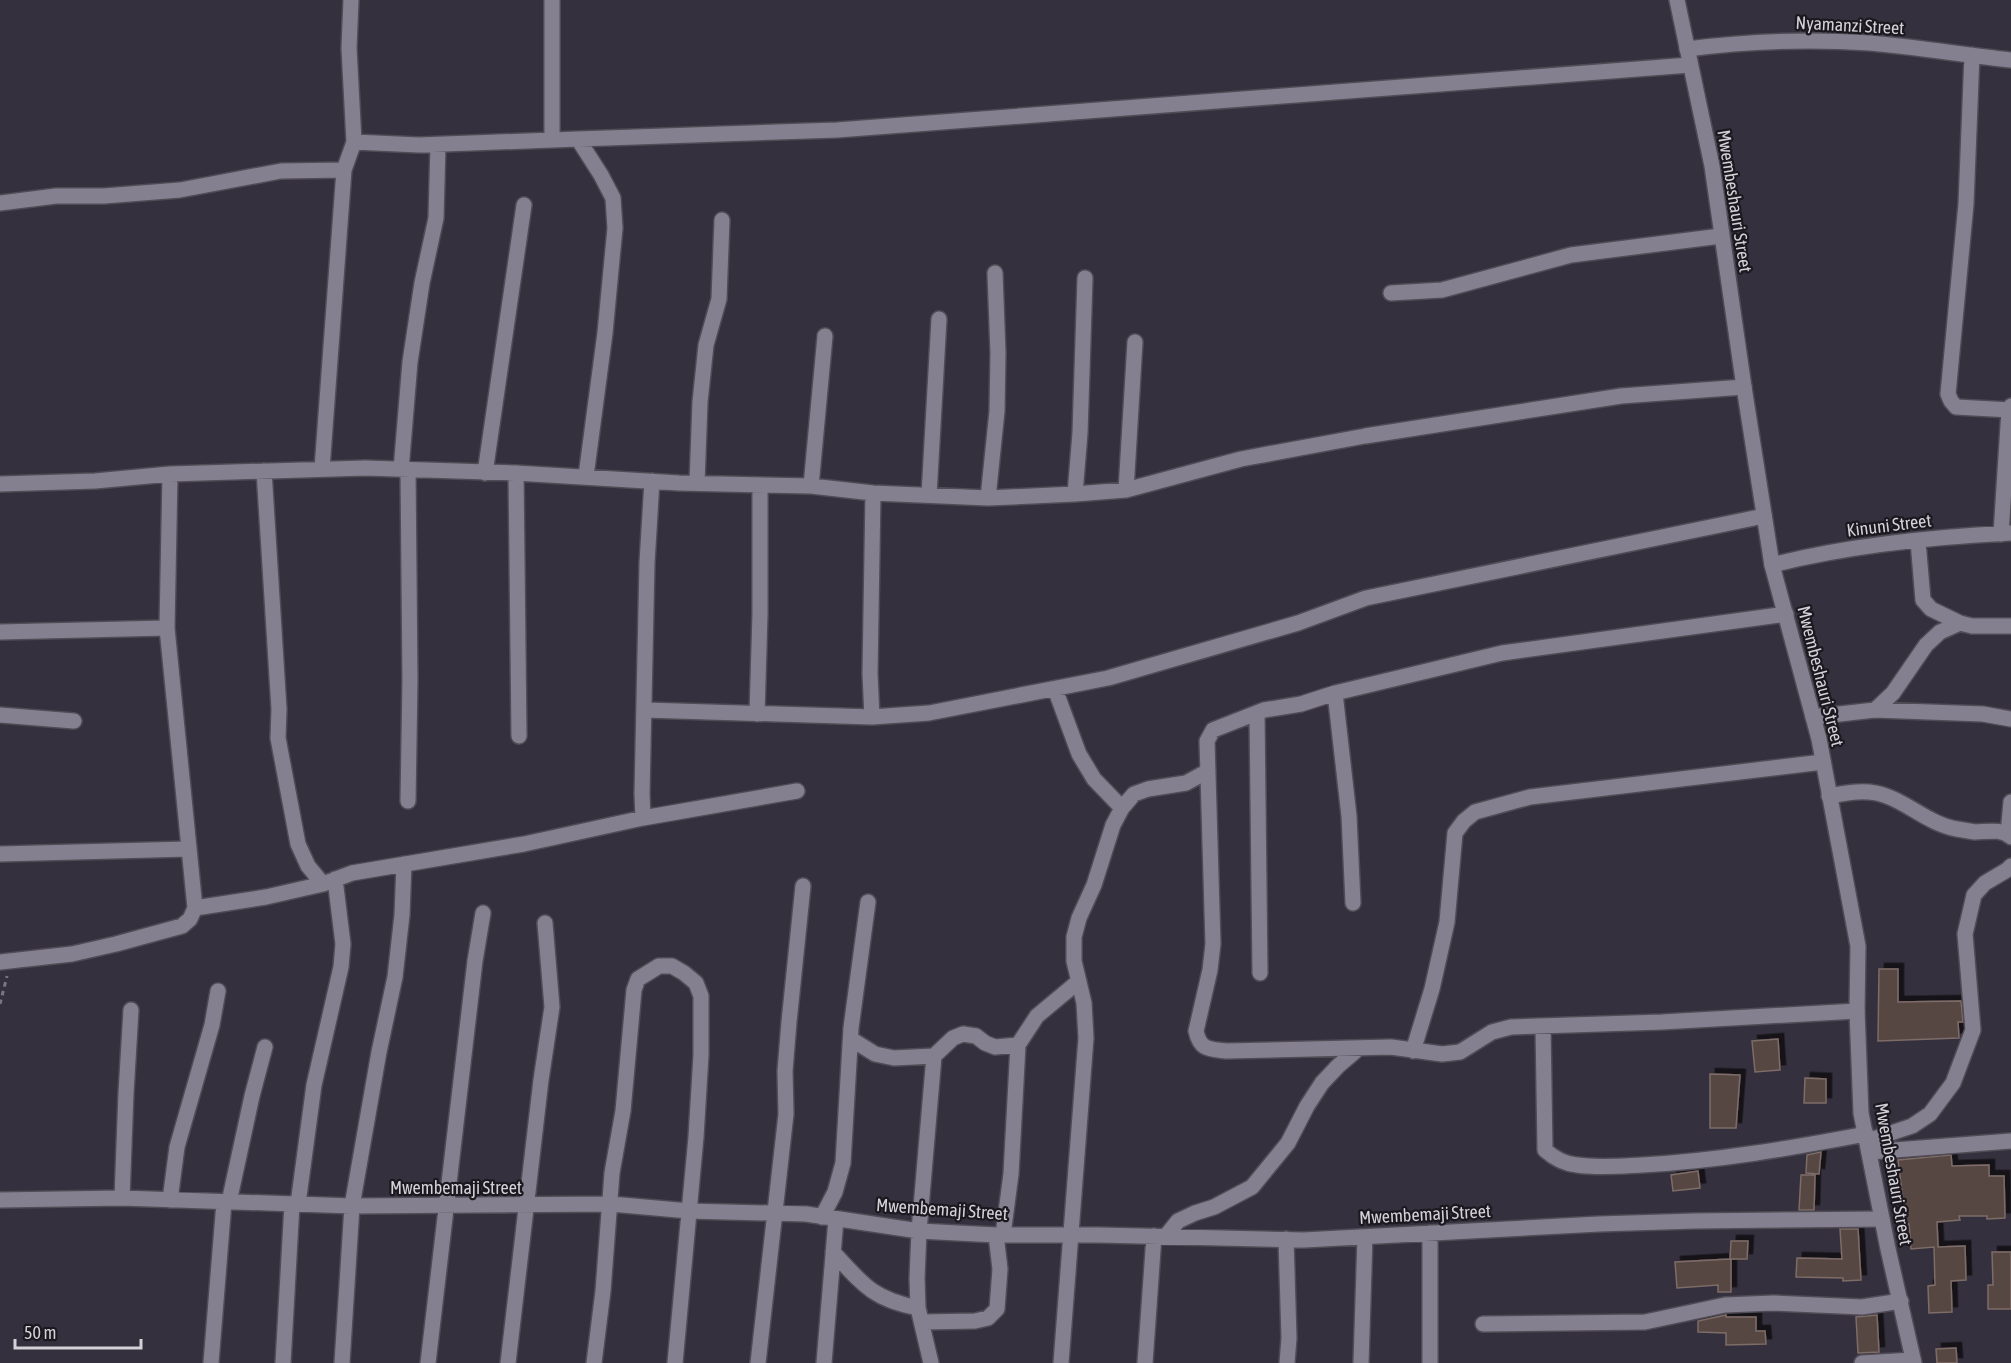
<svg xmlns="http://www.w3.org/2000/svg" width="2011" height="1363" viewBox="0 0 2011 1363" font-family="'Asap Condensed',sans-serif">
<defs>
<filter id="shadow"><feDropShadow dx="5.5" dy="-5.5" stdDeviation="0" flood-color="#0009"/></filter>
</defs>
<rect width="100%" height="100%" fill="#35303d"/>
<path fill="#574743" stroke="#7d6c67" stroke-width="1.5" filter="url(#shadow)" d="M1879,969h19v33l63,-1 2,21h-5l1,16 -81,3z
M1778,1039l2,31 -25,2 -3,-31z
M1710,1074l30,1 -4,53h-26z
M1805,1078l21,1v24h-22z
M1821,1152l-2,22 -13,-1 1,-18z
M1951,1155l1,11 37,-1v11h15l1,42 -18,1v-3h-28l1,4 -23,2 1,25 27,-1 1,34 -15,1 1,31 -23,1 -1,-27 7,-1 -1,-38 -23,2 -2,-25h-3l-8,-64z
M1698,1171l2,17 -27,3 -2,-16z
M1801,1175h14l-1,35h-15z
M1840,1229h18l3,51 -18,1v-3l-47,-1 1,-19 45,1z
M1731,1241h17l-1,18h-16v33h-13v-7l-41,3 -2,-26 55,-3z
M1992,1252h19v57h-23v-24h5z
M1726,1315v2h30v14h9l1,13 -40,1v-12l-28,-1v-11z
M1877,1315l2,37 -21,1 -2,-36z
M1956,1348l1,15h-20l-1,-14z"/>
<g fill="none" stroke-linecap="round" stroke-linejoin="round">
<defs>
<path id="street" d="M552,0v139
M1687,49c61,-8 122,-10 183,-6 47,4 94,12 141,17
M1972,55l-6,149 -18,190 3,7 5,6 55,3
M354,142l65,3 159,-6
M0,203l56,-7h48l76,-6 101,-19 63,-1
M1391,293l51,-3 129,-35 150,-19
M322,469l22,-299 10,-28 -5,-94 2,-48
M401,470l9,-108 12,-79 14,-65 2,-73
M408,470l2,210 -2,121
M264,471l15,238 -1,29 20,106 10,22 15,18
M485,473l39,-268
M516,473l3,263
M586,476l19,-143 10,-105 -2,-30 -12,-23 -23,-36 259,-9 853,-65
M697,483l3,-81 6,-57 13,-46 3,-79
M0,484l95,-3 75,-7 195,-6 151,5 163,10 132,3 62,7 115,5 87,-4 51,-4 115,-31 124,-23 256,-40 123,-9
M811,486l14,-150
M1126,490l9,-148
M1075,494l5,-61 5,-155
M929,495l10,-176
M988,498l9,-87 1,-58 -3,-80
M2001,534l8,-124 2,-4
M1918,541l5,59 8,9 29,14 12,3h39
M1772,565c78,-20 159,-28 239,-32
M1786,614l-284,39 -167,40 -34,11 -37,6 -51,20 -6,11 6,203 -3,26 -14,61c4,19 13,18 30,20l165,-4 51,7 18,-2 32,-20 19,-5 151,-5 195,-11
M0,632l167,-4
M1055,689l24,65 15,25 28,29
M1335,693l14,123 4,87
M645,710l227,7 57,-4 179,-35 190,-55 68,-25 398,-82
M1875,710l18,-17 33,-48 14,-13 20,-9
M1257,713l3,260
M757,714l3,-100v-129
M0,715l74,6
M872,717l-2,-43 3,-181
M1813,717l62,-7 108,4 28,5
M1829,796c16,-3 31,-6 47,-3 29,6 51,31 81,36 6,1 12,2 18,3 12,0 26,-4 36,5
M643,818l-1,-24 5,-231 5,-82
M2008,834l3,-32
M0,854l188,-5
M195,908l71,-11 57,-13 29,-11 172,-29 119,-26 154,-27
M0,962l72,-8 44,-10 66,-18 8,-7 5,-11 -28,-280 3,-154
M1543,1026l2,124c10,9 19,14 32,15 21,3 44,1 65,0 75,-4 150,-17 224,-31
M851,1039l24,15 19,4 40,-2 19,-18 10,-4 13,2 9,7 10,4 23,-2
M1413,1051l19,-62 15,-67 8,-89 9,-12 11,-9 55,-15 293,-35
M1867,1141l45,-15 18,-12 23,-31 20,-53 -8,-96 9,-39 11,-12 22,-13 4,-4
M1869,1152l142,-11
M122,1198l4,-105 5,-83
M0,1200l122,-2 230,8 259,-2 78,7 117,3 113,17 77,4h103l205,5 295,-16 95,-3 188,-2
M170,1200l7,-53 35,-122 6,-34
M229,1202l23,-106 13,-49
M298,1204l16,-119 27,-118 2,-23 -8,-65
M822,1217l13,-25 8,-29 8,-135 17,-126
M1430,1233v130
M1003,1235l8,-61 7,-129 19,-29 42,-35
M1166,1236l12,-15 17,-8 19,-6 38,-20 36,-44 19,-37 15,-23 16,-17 21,-18
M1286,1239l3,99 -2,25
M833,1252c30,33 40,47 85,56
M923,1322l52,-1 13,-3 9,-9 3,-40 -4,-34
M1483,1324l162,-2 80,-17 49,-2 88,4 39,-6
M211,1363l13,-161
M283,1363l9,-159
M342,1363l10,-157 27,-154 16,-75 7,-62 2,-51
M428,1363l47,-402 8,-48
M508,1363l33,-283 11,-73 -7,-84
M594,1363l9,-72 9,-118 11,-62 11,-121 4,-11 21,-13h13l12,7 12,10 5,13v59l-5,82 -21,226
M758,1363l28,-249 -1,-43 4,-49 14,-136
M824,1363l12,-144
M931,1363l-13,-55 -1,-30 2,-47 15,-175
M1061,1363l25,-325 -2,-35 -10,-42v-24l5,-19 15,-33 19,-60 9,-17 12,-14 14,-5 38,-6 22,-12
M1145,1363l9,-127
M1361,1363l4,-126
M1862,1363l51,-3"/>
<path id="secondary" d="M1677,0l35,166 32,221 28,178 47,174 39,207 -1,65 4,102 27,136 26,114"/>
</defs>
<use href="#street" stroke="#504c56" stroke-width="18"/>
<use href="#secondary" stroke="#504c56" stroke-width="18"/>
<path stroke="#7b7782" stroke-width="3" stroke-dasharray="4.5 4.5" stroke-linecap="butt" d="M0,1004l7,-28"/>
<use href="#street" stroke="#85808f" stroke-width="15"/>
<use href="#secondary" stroke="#85808f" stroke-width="15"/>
</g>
<g text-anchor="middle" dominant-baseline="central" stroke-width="4.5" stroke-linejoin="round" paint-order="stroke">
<g font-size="18" fill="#d4d1d9" stroke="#1b191f">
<text transform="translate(1850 25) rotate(3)">Nyamanzi Street</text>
<text transform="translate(1735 201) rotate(81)">Mwembeshauri Street</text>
<text transform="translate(1889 525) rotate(-7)">Kinuni Street</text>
<text transform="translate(1821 676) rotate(76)">Mwembeshauri Street</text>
<text transform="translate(1894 1174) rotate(80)">Mwembeshauri Street</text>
<text x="456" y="1187">Mwembemaji Street</text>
<text transform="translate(942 1209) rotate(4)">Mwembemaji Street</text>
<text transform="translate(1425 1214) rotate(-3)">Mwembemaji Street</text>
</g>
</g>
<path d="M15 1339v9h126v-9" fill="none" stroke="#d4d1d9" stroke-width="3"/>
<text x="24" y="1339" font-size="18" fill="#d4d1d9" stroke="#1b191f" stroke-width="4.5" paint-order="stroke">50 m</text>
</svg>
